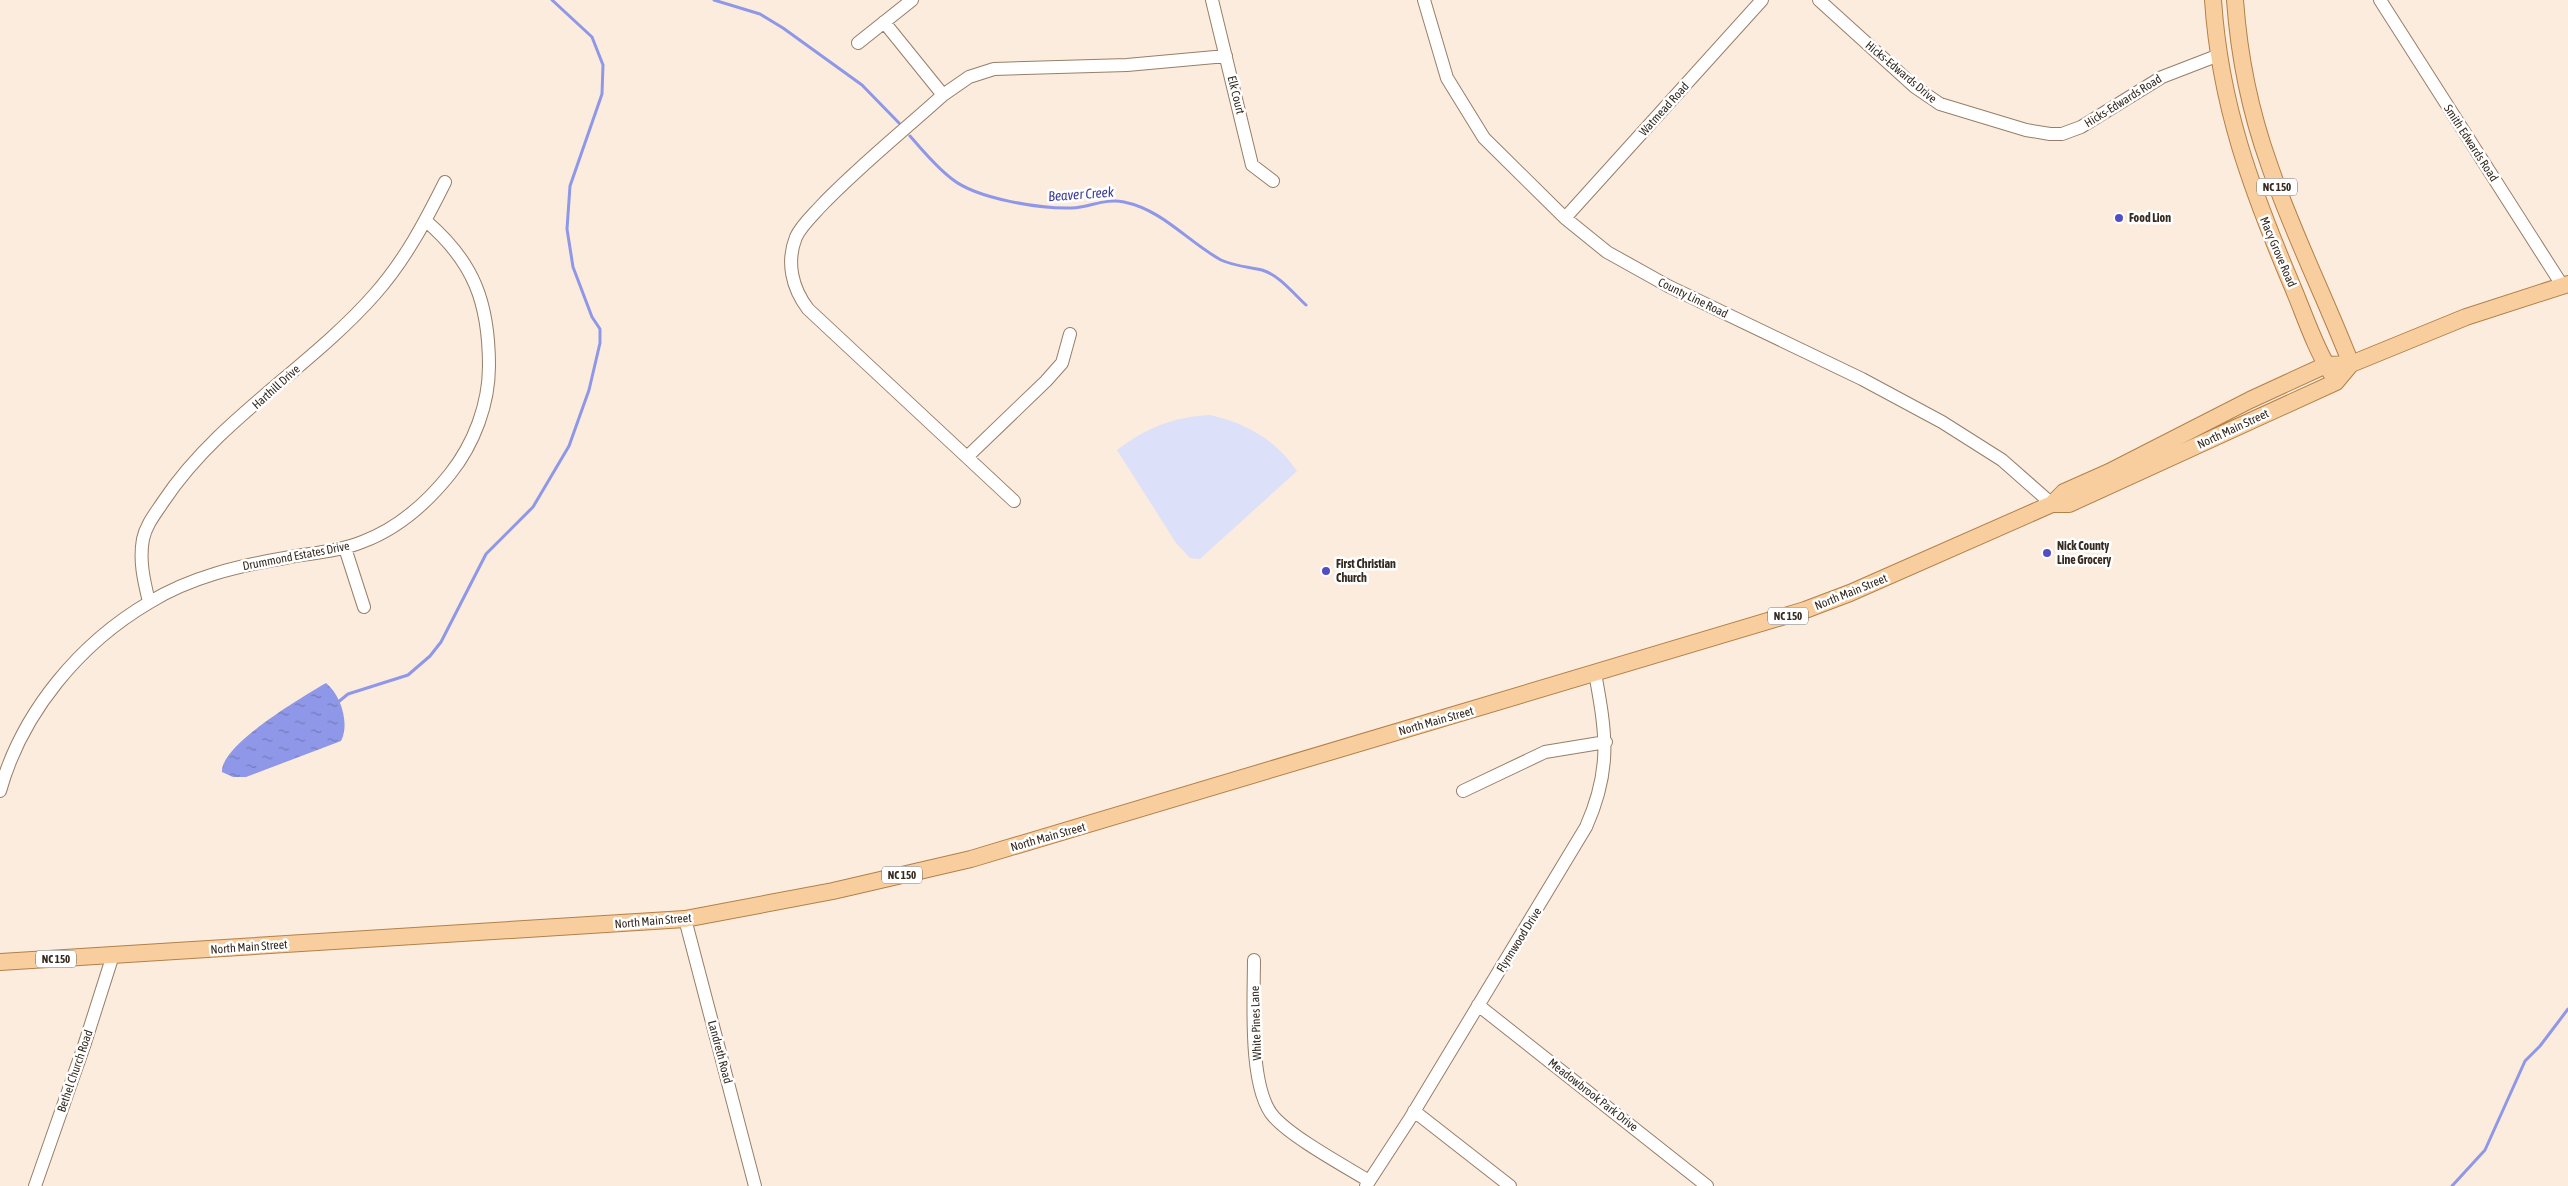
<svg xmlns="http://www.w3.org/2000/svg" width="2568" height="1186" viewBox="0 0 2568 1186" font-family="'Asap Condensed',sans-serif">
<defs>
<pattern id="water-ripples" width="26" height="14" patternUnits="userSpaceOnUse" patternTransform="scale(1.25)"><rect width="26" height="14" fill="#8f97e8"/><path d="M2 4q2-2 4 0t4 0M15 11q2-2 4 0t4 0" fill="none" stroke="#767bbc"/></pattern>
</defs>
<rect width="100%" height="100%" fill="#fcecdd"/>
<path fill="#dce0f9" d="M1210,415c36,8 66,25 87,56l-97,88 -10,-1 -14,-15 -59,-93c29,-22 56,-33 93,-35z"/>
<path fill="url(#water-ripples)" d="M326,683c15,12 24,41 15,58l-95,36h-13l-11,-5c-2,-27 82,-76 104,-89z"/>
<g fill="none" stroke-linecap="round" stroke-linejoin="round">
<path stroke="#8f97e8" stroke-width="3" d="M714,0l46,14 23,14 79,57 37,38
M910,136c13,15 26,31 42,43 25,20 89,30 120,29 18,-1 34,-10 52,-6 39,8 64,40 97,58 13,6 27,7 41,10 17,5 31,23 44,35
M337,703l11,-9 60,-19 22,-19 11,-14 45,-88 47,-47 36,-61 20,-56 11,-47v-14l-8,-12 -19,-50 -6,-38 3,-43 32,-92 1,-29 -11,-28 -40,-37
M2452,1186l33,-36 40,-89 15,-15 28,-37"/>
<defs>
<path id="minor" d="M1212,0l40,165 21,16
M1424,0l23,78 37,60 81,80 42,34 61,34 194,93 80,43 60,38 50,44
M1819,0l96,87 25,17 86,26 24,4h12l19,-7 81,-50 57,-22
M2380,0l182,285
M884,22l59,73c-41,37 -85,72 -123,112 -7,8 -19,19 -24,30 -10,25 -4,51 12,72l206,192
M858,43l54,-43
M943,95l26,-18 25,-8 133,-4 99,-9
M1565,218l197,-218
M967,457l79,-76 16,-18 8,-29
M345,548l19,59
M149,602c-5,-21 -10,-41 -6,-63 3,-14 12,-25 20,-37 55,-83 147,-134 212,-208 30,-34 50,-72 70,-112
M0,791c22,-79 80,-148 150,-189 41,-25 88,-36 135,-44 26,-5 52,-6 77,-16 35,-13 64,-38 88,-68 24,-30 39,-70 39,-108 0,-63 -15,-104 -63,-145
M1463,791l82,-39 61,-10
M685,919l70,267
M1254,960c0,38 -6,129 20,157 19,21 69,48 95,64
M1478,1005l229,181
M1414,1111l96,75
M35,1186l49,-140 29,-91
M1366,1186l43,-66 177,-293c26,-58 20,-94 9,-154"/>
<path id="major" d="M2213,0c7,105 38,188 78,283 13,30 23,63 40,90
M2235,0c4,56 15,111 34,164 23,68 56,133 82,200
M2052,504l12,-12 45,-20 141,-72 76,-35 25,-1 115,-47 102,-33
M0,962l685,-43 148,-28 138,-32 834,-249 45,-17 202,-89h17l267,-122 15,-18"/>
</defs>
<use href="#minor" stroke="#977f68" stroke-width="14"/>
<use href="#major" stroke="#b28049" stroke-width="18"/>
<use href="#minor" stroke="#fff" stroke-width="12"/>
<use href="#major" stroke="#f9ce9e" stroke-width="16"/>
</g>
<g fill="#514ec5" stroke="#fff" stroke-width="2">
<circle cx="2119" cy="218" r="5"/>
<circle cx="2047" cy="553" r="5"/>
<circle cx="1326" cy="571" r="5"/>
</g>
<g text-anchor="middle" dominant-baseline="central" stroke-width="5" stroke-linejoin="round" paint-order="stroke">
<g fill="#fff" stroke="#726b64" stroke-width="1">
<rect x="2257" y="178.5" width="40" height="17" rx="4"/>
<rect x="1768" y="607.5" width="40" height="17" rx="4"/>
<rect x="882" y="866.5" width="40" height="17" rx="4"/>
<rect x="36" y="950.5" width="40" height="17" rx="4"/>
</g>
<g font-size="11" font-weight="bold" fill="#352b21">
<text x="2277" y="187">NC 150</text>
<text x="1788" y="616">NC 150</text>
<text x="902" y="875">NC 150</text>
<text x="56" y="959">NC 150</text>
</g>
<g font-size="12" fill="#352b21" stroke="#fff">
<text transform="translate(1901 72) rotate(40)">Hicks-Edwards Drive</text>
<text transform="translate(1236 95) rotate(76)">Elk Court</text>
<text transform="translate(2123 101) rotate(-32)">Hicks-Edwards Road</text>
<text transform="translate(1664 109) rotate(-48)">Watmead Road</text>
<text transform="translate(2471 143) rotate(57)">Smith Edwards Road</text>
<text transform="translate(2278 252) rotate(67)">Macy Grove Road</text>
<text transform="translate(1693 298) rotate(26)">County Line Road</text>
<text transform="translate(276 387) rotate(-42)">Harthill Drive</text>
<text transform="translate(2233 429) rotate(-25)">North Main Street</text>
<text transform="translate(296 556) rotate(-11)">Drummond Estates Drive</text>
<text transform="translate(1851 592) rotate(-22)">North Main Street</text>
<text transform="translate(1436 721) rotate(-16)">North Main Street</text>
<text transform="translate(1048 837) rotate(-16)">North Main Street</text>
<text transform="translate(653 921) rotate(-5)">North Main Street</text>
<text transform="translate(1519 940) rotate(-58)">Flynnwood Drive</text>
<text transform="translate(249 947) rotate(-4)">North Main Street</text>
<text transform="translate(1256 1023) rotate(-92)">White Pines Lane</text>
<text transform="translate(720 1052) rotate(75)">Landreth Road</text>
<text transform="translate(75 1071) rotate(-71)">Bethel Church Road</text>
<text transform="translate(1593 1095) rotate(38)">Meadowbrook Park Drive</text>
</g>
<g font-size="12" font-weight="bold" fill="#352b21" stroke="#fff" text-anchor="start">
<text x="2129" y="218">Food Lion</text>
<text x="2057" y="546">Nick County<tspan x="2057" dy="14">Line Grocery</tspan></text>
<text x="1336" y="564">First Christian<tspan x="1336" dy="14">Church</tspan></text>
</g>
<g font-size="14" font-style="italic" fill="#3d3b98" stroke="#fff">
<text transform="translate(1081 194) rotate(-4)">Beaver Creek</text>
</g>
</g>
</svg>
